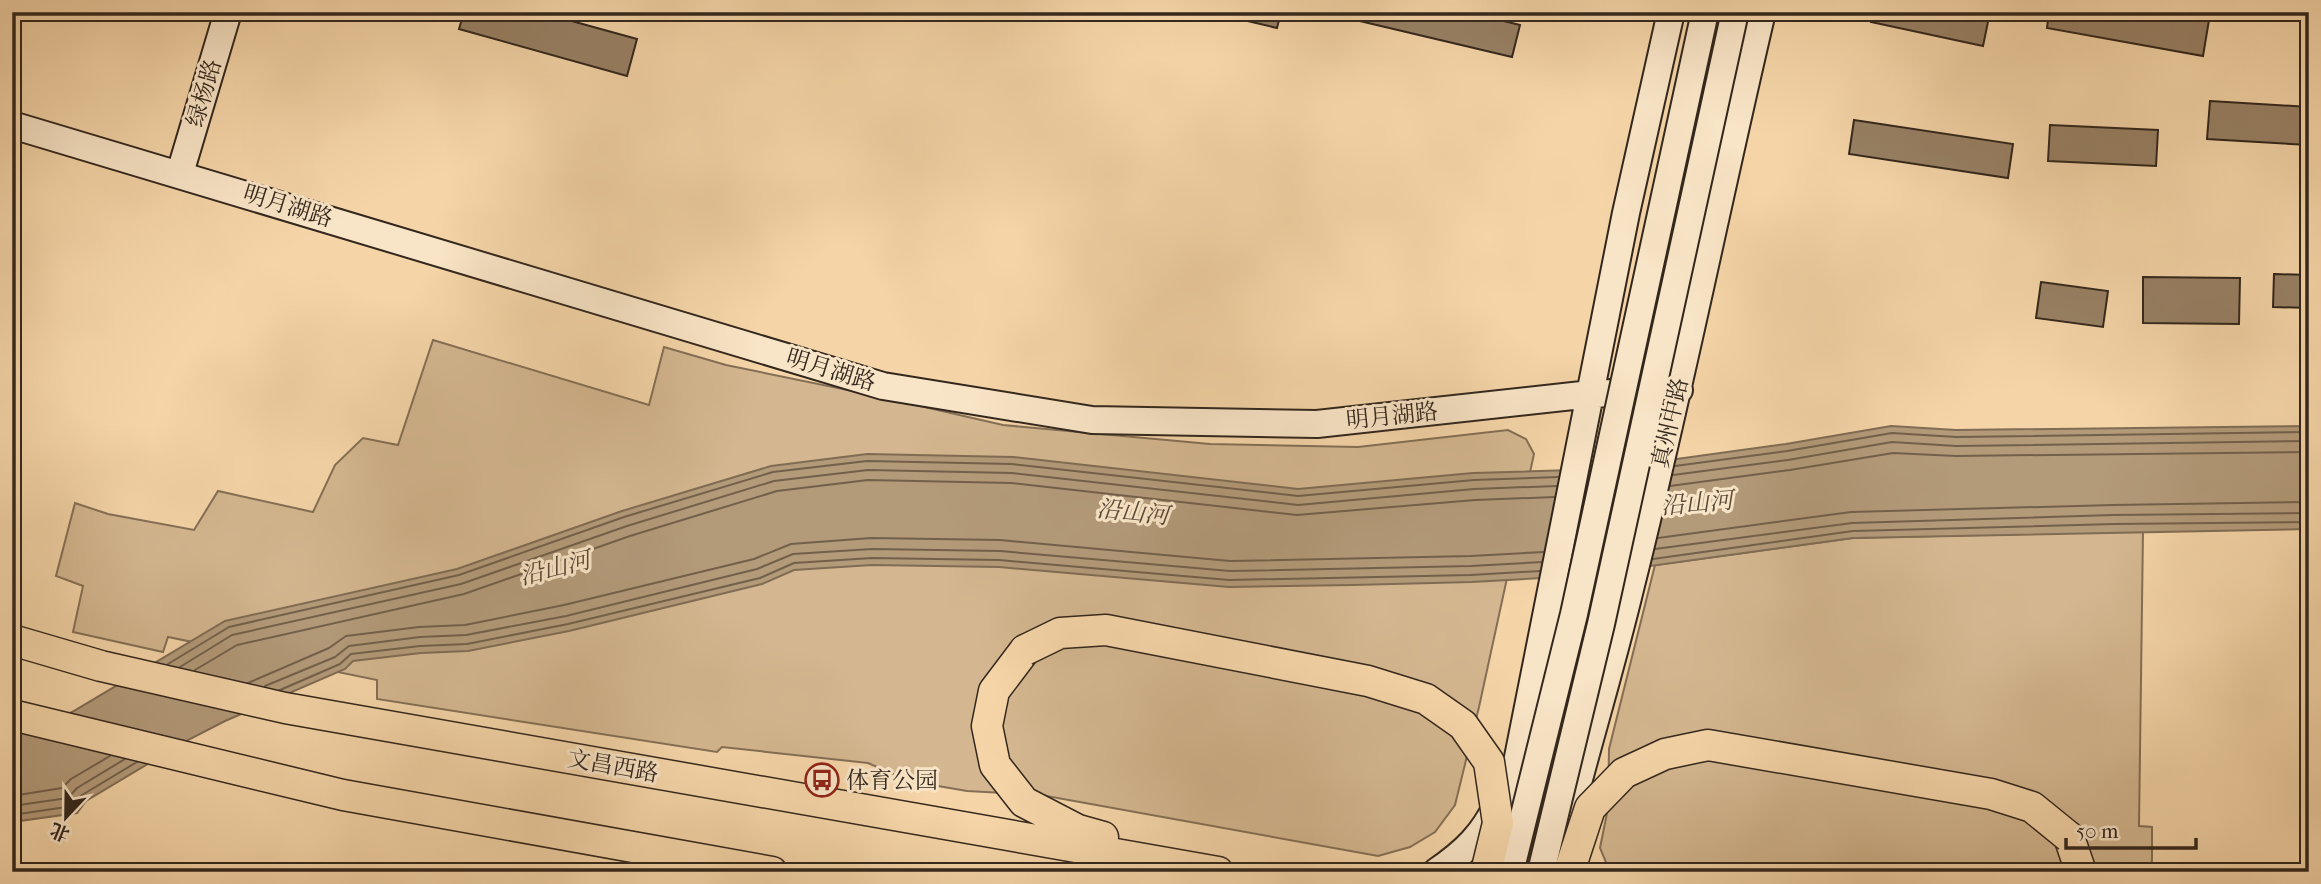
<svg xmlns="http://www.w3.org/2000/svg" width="2321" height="884" viewBox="0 0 2321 884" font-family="'IM FELL French Canon','Noto Serif SC',serif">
<rect width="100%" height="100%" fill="#f5d5a8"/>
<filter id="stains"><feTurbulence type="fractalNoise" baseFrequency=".00286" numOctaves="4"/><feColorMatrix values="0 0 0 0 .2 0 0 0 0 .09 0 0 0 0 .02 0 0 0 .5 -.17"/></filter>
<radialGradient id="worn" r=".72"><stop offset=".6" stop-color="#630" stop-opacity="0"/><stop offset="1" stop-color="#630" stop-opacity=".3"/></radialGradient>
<path fill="#d4b790" stroke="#846f56" stroke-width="2" d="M433,340l216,65 15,-58 62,18 146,30 131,30 207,19 148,3 150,-17 18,9 8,15 -55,253 -24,98 -20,27 -25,15 -32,9 -337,-61 -74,-4 -58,-10 -41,-18 -146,-16 -5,5 -340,-53v-19l-209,-43 -5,15 -90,-20 10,-46 -27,-10 19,-73 33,11 86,16 24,-39 95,21 22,-47 28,-27 35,7z
M2143,531l-4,295 13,1v33l-2,12h-540l-10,-24 8,-40 1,-59 46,-184 198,-27z"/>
<path fill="#b39a79" stroke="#806c54" stroke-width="2" d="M1891,426l65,4 353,-4v103l-456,9 -275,38 -106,6 -119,3 -124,2 -230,-20 -127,-2 -78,5 -32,14 -193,47 -101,20 -47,2 -68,8 -8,8 -120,52 -39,20 -100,60 -9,12 -65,9v-84l60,-26 153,-91 232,-52 165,-58 149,-45 96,-12 146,3 285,32 175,-16 131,-4 182,-25z"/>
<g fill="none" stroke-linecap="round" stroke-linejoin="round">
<path stroke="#73604b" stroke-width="2" d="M1675,466l112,-15 105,-18 64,4 353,-5
M1673,475l115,-15 104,-18 64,4 353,-5
M1670,486l120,-16 103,-17 63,3 353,-4
M1658,538l193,-26 262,-7 196,-3
M1655,549l197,-26 261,-8 196,-2
M1653,559l200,-28 261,-7 195,-2
M168,664l61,-37 230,-52 165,-58 149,-45 94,-11 145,3 286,32 176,-16 84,-3
M180,667l52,-32 229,-51 166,-58 147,-45 94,-11 144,3 286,32 176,-16 83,-3
M195,670l42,-25 227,-51 166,-58 147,-45 91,-11 143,3 286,32 178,-15 80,-3
M248,683l81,-35 17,-12 73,-9 46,-2 99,-20 190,-46 37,-15 80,-6 129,2 230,21 241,-5 73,-4
M265,686l70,-29 14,-11 71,-9 46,-2 100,-19 191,-47 36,-15 79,-5 128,2 230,20 241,-5 71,-4
M280,690l60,-26 11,-10 69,-8 47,-2 101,-20 192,-46 34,-15 78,-5 127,2 230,20 242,-5 69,-4
M12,796l50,-8 9,-9 39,-23
M12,806l56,-8 9,-10 48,-29
M12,815l61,-9 9,-11 55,-33"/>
</g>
<path fill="#988165" stroke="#33271d" stroke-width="2" d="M464,12h75l98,27 -10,37 -168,-47z
M1209,12h72l-4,16z
M1349,12h118l53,13 -8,32 -165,-39z
M1873,12h117l-7,34 -112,-24z
M2049,12h116l44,8 -6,36 -156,-28z
M2210,101l99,6v38l-102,-6z
M1854,120l159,24 -5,34 -159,-24z
M2050,125l108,5 -2,36 -108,-5z
M2274,274l35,1v33l-36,-1z
M2143,277l97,1 -1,46 -96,-1z
M2041,282l67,9 -5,36 -67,-9z"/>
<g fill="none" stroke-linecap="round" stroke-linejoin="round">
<defs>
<path id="secondary" d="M12,125l871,261 209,34 225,4 274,-30 88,-4
M180,173l48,-161
M1503,833l123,-620 45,-201
M1436,872c29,-20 47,-37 62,-69
M1555,872c23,-97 53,-191 76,-287 48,-190 86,-382 131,-573"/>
<path id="primary" d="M12,640l89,26 184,42 933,164
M1025,650l-31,41 -7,35 8,39 29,37 54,28 25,7
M12,715l331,80 429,77
M2069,837l12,35"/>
</defs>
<use href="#secondary" stroke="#33271d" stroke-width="30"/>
<use href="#primary" stroke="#33271d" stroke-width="33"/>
<use href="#secondary" stroke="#f8e4c6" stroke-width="26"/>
<use href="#primary" stroke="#f5d5a8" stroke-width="30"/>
<defs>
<path id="secondary-bridge" d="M1510,872l64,-258 131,-602
M1541,872l60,-248 134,-612"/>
<path id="primary-bridge" d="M1025,650l35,-17 46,-3 262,51 58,18 37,26 26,37 9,61 -12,49
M1569,872l21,-64 34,-35 41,-19 43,-9 283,49 41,13 37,30"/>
</defs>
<use href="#secondary-bridge" stroke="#33271d" stroke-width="30" stroke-linecap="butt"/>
<use href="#primary-bridge" stroke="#33271d" stroke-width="33" stroke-linecap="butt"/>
<use href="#secondary-bridge" stroke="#f8e4c6" stroke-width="26"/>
<use href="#primary-bridge" stroke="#f5d5a8" stroke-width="30"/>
</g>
<defs>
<symbol id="bus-ring" viewBox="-11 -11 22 22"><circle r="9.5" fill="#f8e4c6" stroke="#8f2418" stroke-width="1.5"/><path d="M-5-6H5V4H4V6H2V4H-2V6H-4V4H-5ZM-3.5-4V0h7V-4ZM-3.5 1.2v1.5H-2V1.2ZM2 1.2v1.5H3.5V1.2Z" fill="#8f2418"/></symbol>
</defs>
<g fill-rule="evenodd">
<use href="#bus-ring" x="803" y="761" width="38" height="38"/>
</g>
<g text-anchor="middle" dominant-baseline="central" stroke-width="6" stroke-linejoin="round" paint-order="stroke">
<g font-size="23" fill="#33271d" stroke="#f8e4c6">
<text transform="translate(204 93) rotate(-74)">绿杨路</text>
<text transform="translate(288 206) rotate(17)">明月湖路</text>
<text transform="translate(831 370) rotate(17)">明月湖路</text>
<text transform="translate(1392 416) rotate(-6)">明月湖路</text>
<text transform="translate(1670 423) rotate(-77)">真州中路</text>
<text transform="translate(613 766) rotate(10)">文昌西路</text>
</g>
<g font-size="23" fill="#33271d" stroke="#f8e4c6" text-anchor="start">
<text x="846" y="780">体育公园</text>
</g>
<g font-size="24" font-style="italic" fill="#594a39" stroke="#f8e4c6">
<text transform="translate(1697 503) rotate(-5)">沿山河</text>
<text transform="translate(1133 512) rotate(6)">沿山河</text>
<text transform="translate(555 568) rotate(-14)">沿山河</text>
</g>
</g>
<rect width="2321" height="884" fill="none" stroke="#f5d5a8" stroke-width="42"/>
<rect x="14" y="14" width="2293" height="856" fill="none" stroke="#33271d" stroke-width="3.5"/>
<rect x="21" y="21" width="2279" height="842" fill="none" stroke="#33271d" stroke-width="2"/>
<g transform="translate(66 817) rotate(202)" stroke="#f8e4c6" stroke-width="5" paint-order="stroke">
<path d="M0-5L12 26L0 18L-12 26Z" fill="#33271d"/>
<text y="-10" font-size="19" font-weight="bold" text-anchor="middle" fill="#33271d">北</text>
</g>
<path d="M2066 838v10h130v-10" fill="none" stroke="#33271d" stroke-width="3.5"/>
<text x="2076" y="838" font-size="21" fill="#33271d" stroke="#f8e4c6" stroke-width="5" paint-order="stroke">50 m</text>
<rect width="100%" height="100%" filter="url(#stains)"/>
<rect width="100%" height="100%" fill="url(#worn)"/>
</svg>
